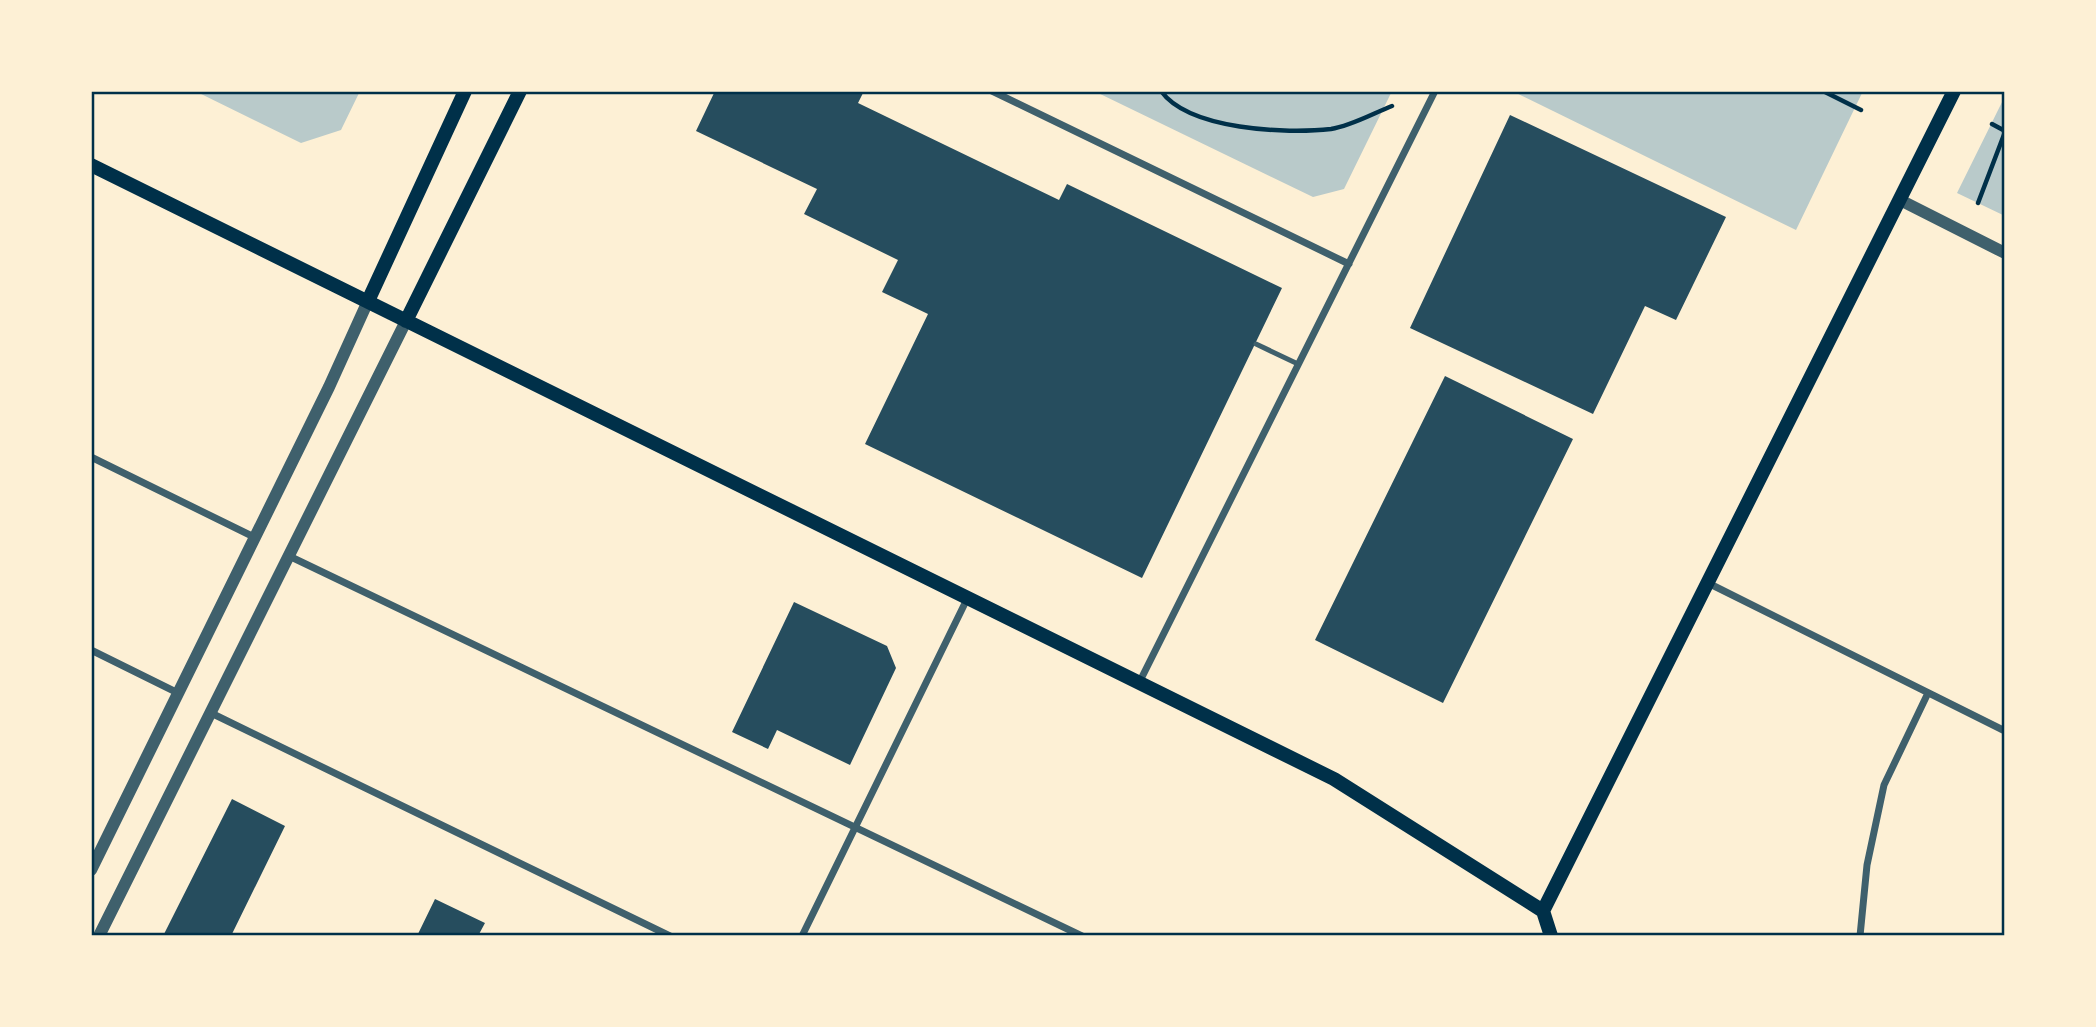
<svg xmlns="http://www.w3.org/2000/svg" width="2096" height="1027" viewBox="0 0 2096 1027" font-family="'Golos Text',sans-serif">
<rect width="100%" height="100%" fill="#fdf0d5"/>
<path fill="#b9caca" d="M195,91h165l-19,39 -40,13z
M1094,91h298l-48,98 -31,8z
M1512,91h351l-67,139z
M2005,96v120l-48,-23z"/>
<path fill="#264d5e" d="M715,91h149l-6,12 201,97 8,-16 215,104 -140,290 -277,-134 63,-130 -46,-22 16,-32 -94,-46 13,-25 -121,-58z
M1510,115l216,102 -50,103 -31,-14 -52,108 -183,-86z
M1445,376l128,63 -130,264 -128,-63z
M794,602l93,44 9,22 -46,97 -73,-35 -9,19 -36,-17z
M232,799l53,27 -54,110h-68z
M435,899l50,24 -7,13h-61z"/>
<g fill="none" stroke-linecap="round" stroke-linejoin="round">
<path stroke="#003049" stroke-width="4.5" d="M1161,91c28,39 125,43 170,38 20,-3 43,-16 61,-23
M1823,91l38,19
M1992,124l13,7
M1978,203l27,-71"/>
<path stroke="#3f606c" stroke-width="5" d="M1256,344l42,20"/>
<path stroke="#3f606c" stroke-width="7" d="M992,91l357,173
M91,457l163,80
M289,556l793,380
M1708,583l297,148
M91,650l87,43
M1139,683l296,-592
M211,713l459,223
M802,936l166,-339
M1860,936l7,-71 17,-80 44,-92"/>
<path stroke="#3f606c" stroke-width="12" d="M1900,200l105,53
M91,870l238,-483 39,-86
M99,936l307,-615"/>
<path stroke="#003049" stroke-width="14" d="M91,165l1243,614 209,132
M368,301l97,-210
M406,321l114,-230
M1551,936l-8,-25 411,-820"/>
</g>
<rect width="2096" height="1027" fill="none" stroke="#fdf0d5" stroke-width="186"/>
<rect x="93" y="93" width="1910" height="841" fill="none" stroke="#003049" stroke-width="2.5"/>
</svg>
